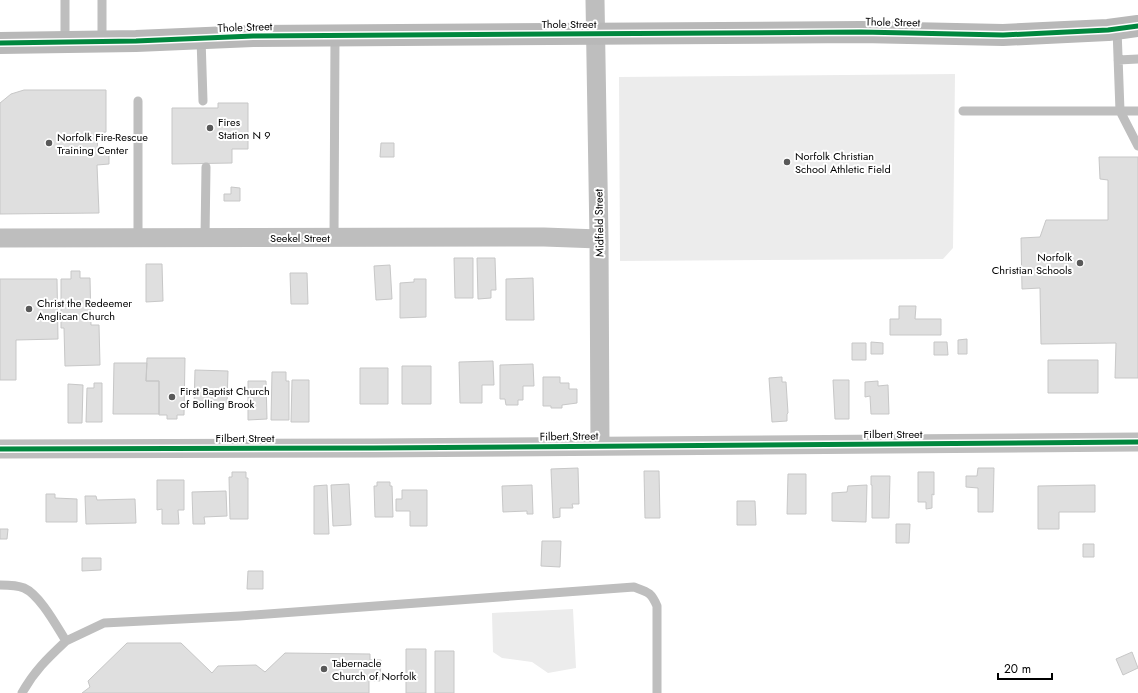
<svg xmlns="http://www.w3.org/2000/svg" width="1138" height="693" viewBox="0 0 1138 693" font-family="Jost,sans-serif">
<rect width="100%" height="100%" fill="#fff"/>
<path fill="#ececec" d="M955,74l-2,174 -10,11 -323,2 -1,-184z
M573,609l3,59 -28,5 -16,-11 -30,-4 -9,-6 -1,-39z"/>
<path fill="#dfdfdf" stroke="#c7c7c7" d="M24,90h82v42l-8,1 -1,20h12v11l-12,1 2,48 -99,1v-111l11,-9z
M218,103h30v46h-16v14l-60,1v-56h46z
M381,143h13v14h-14z
M1099,157h39v221h-23l1,-35 -75,1 -1,-56 -18,1 -1,-51 19,-1 6,-17h62v-40l-8,-1z
M231,187l9,1v13h-16v-7h7z
M454,258h19v40h-18z
M477,258h18l1,32h-5v8l-13,1z
M146,264h16l1,37 -17,1z
M390,265l2,34 -16,1 -2,-34z
M71,271h9v7h10l1,47h8l1,40 -35,1 -1,-38h-3v-49h10z
M290,273h17l1,31h-17z
M533,278l1,42h-28v-41z
M0,279h57l1,60 -42,1v40h-16z
M414,279h12v38l-26,1v-35l14,-1z
M899,306h17l-1,13h26v16h-51v-16h9z
M967,339v15h-9v-14z
M871,342l12,1v11h-12z
M934,342h13l1,13h-14z
M852,343h14v17h-14z
M147,358h38l-1,57h-7v4h-10v-4h-8v-34h-13z
M1048,360h50v33h-50z
M493,361l1,24h-12v18h-22l-1,-41z
M114,363h33l-1,18h13v33h-46z
M533,364l1,22h-11v14h-5v5h-12l-1,-6h-5v-34z
M402,366h29v38h-29z
M360,368h28v36h-28z
M195,370l33,1 -1,32h-8l1,3h-7v2l-19,-1z
M272,372h14v9h3v39h-18z
M543,377h17v6h9v6h8v14l-15,2v3h-11v-2h-8z
M782,377v5h4l2,31 -1,1v7l-15,1 -3,-44z
M292,380h17v42h-18z
M833,380h16v39h-14z
M248,381h18l1,38 -19,1z
M878,381v5l10,-1 1,29h-18l-1,-18 -5,1v-15z
M94,383h8v39h-16l1,-34h7z
M68,384l15,1 -1,38h-14z
M578,468l1,36h-7l1,4h-13v9l-7,1 -2,-49z
M978,468h16l-1,44h-15v-24l-12,-1v-11h11z
M644,471h15l1,47h-15z
M232,472h14v6h2v41h-18l-1,-42h3z
M918,472h16v23l-2,-1v14l-6,1v-7h-8z
M788,474h18v40h-19z
M871,476h19l-1,42h-17v-33h-1z
M157,480h27v30h-6l1,14h-17v-15l-5,1z
M377,482h13v4h2l1,31h-18l-1,-31h3z
M349,484l2,41 -18,1 -2,-41z
M327,485l2,49h-15v-48z
M532,485l1,29h-6v-3l-24,1 -1,-26z
M867,485l-1,37 -34,-1v-28l15,-1 1,-6z
M1095,485v27h-36v17h-21v-43z
M402,490h25v36h-17v-15h-14v-12h6z
M226,491l1,25 -23,1 1,7h-12l-1,-32z
M46,494h9v4l22,1v23h-31z
M85,496h11l1,4 38,-1 1,24 -50,1z
M737,501h18l1,24h-19z
M896,524h14l-1,19h-13z
M0,529h8l-1,10h-7z
M542,541h19l-1,26 -19,-1z
M1083,544h11v13h-11z
M82,558h19v12l-19,1z
M248,571h15v18h-16z
M127,643h54l31,30 6,-7 38,-1 9,7 20,-19 85,1v6h11l-1,21h-11v12h-287l8,-6 -2,-6z
M406,649h20v44h-20z
M435,651h19v42h-19z
M1132,652l6,16 -15,7 -7,-16z"/>
<g fill="none" stroke-linecap="round" stroke-linejoin="round">
<path stroke="#bebebe" stroke-width="9" d="M102,0v41
M1117,29l3,82 18,35
M201,38l2,63
M65,42v-42
M1118,60l20,-1
M138,101v138
M963,111h175
M334,237l1,-202
M205,238l1,-71
M0,585c8,0 17,0 24,3 16,7 33,39 42,53 -18,17 -32,30 -44,52
M66,641l38,-18 136,-7 394,-29c14,5 17,5 23,19v87"/>
<path stroke="#bebebe" stroke-width="19" d="M595,0l4,239 1,207
M0,238l544,-1 55,2
M0,449l374,-1 764,-6"/>
<path stroke="#b8b8b8" stroke-width="22" d="M0,43l136,-2 117,-5 608,-4 142,3 105,-5 30,-4"/>
<defs>
<path id="cycleway" d="M0,43l136,-2 117,-5 608,-4 142,3 105,-5 30,-4
M0,449l374,-1 764,-6"/>
</defs>
<use href="#cycleway" stroke="#fff" stroke-width="8"/>
<use href="#cycleway" stroke="#00873e" stroke-width="5"/>
</g>
<g fill="#595959" stroke="#fff" stroke-width="1.5">
<circle cx="210" cy="128" r="4"/>
<circle cx="49" cy="143" r="4"/>
<circle cx="787" cy="162" r="4"/>
<circle cx="1080" cy="263" r="4"/>
<circle cx="29" cy="309" r="4"/>
<circle cx="172" cy="397" r="4"/>
<circle cx="324" cy="669" r="4"/>
</g>
<g text-anchor="middle" dominant-baseline="central" stroke-width="4" stroke-linejoin="round" paint-order="stroke">
<g font-size="11" fill="#000" stroke="#fff">
<text transform="translate(893 22) rotate(1)">Thole Street</text>
<text x="569" y="24">Thole Street</text>
<text transform="translate(245 27) rotate(-2)">Thole Street</text>
<text transform="translate(599 223) rotate(-91)">Midfield Street</text>
<text x="300" y="238">Seekel Street</text>
<text x="893" y="434">Filbert Street</text>
<text transform="translate(569 436) rotate(-1)">Filbert Street</text>
<text x="245" y="438">Filbert Street</text>
</g>
<g font-size="11" fill="#000" stroke="#fff" text-anchor="start">
<text x="218" y="122">Fires<tspan x="218" dy="13">Station N 9</tspan></text>
<text x="57" y="137">Norfolk Fire-Rescue<tspan x="57" dy="13">Training Center</tspan></text>
<text x="795" y="156">Norfolk Christian<tspan x="795" dy="13">School Athletic Field</tspan></text>
<text x="1072" y="257" text-anchor="end">Norfolk<tspan x="1072" dy="13">Christian Schools</tspan></text>
<text x="37" y="303">Christ the Redeemer<tspan x="37" dy="13">Anglican Church</tspan></text>
<text x="180" y="391">First Baptist Church<tspan x="180" dy="13">of Bolling Brook</tspan></text>
<text x="332" y="663">Tabernacle<tspan x="332" dy="13">Church of Norfolk</tspan></text>
</g>
</g>
<path d="M998 673v6h54v-6" fill="none" stroke="#000000" stroke-width="2"/>
<text x="1004" y="673" font-size="12" fill="#000000" stroke="#ffffff" stroke-width="3" paint-order="stroke">20 m</text>
</svg>
